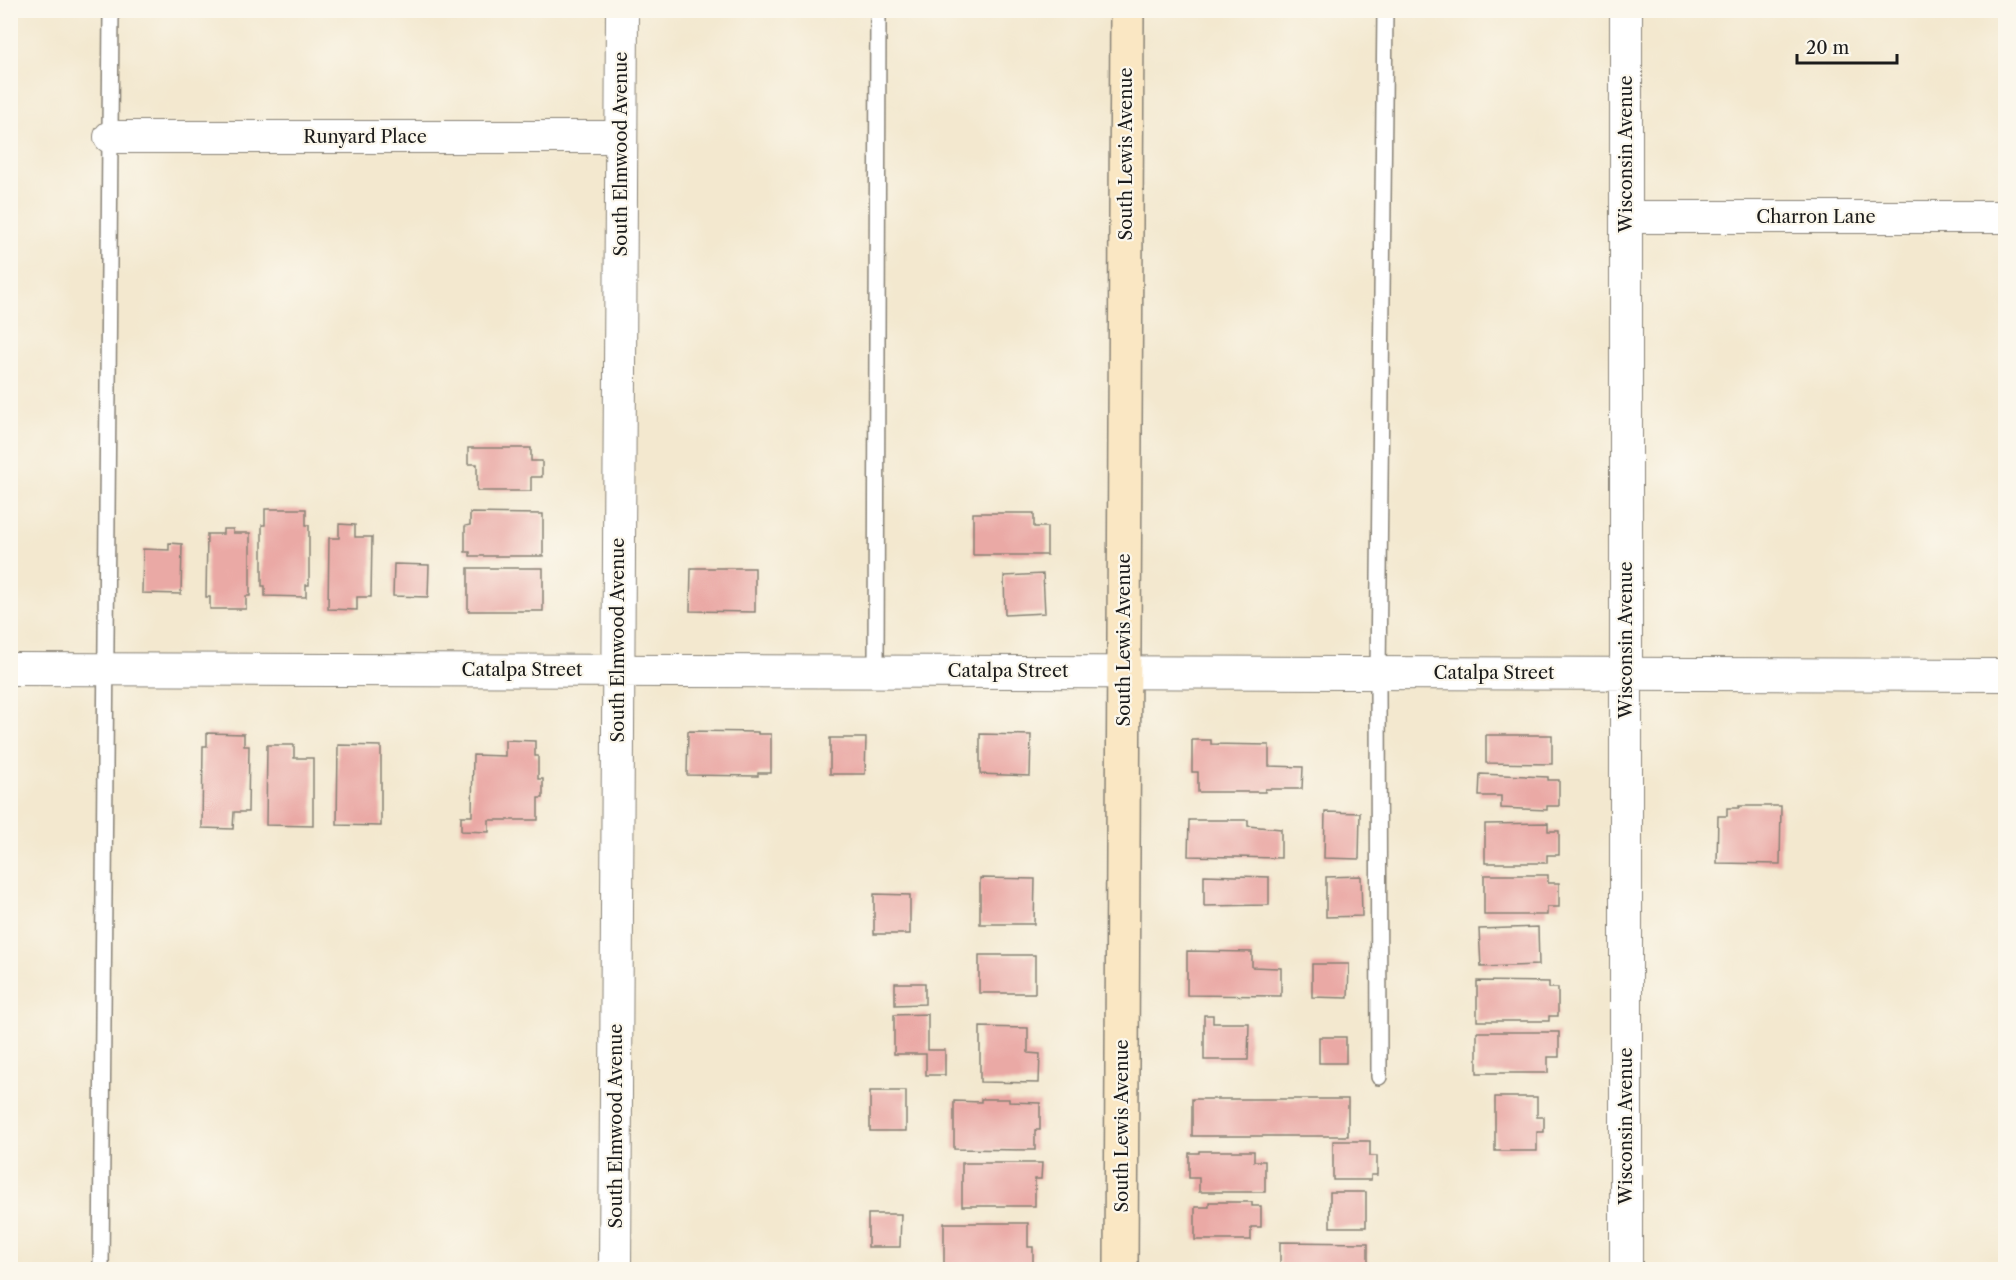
<svg xmlns="http://www.w3.org/2000/svg" width="2016" height="1280" viewBox="0 0 2016 1280" font-family="'Libre Caslon Text',serif">
<rect width="100%" height="100%" fill="#fbf7ec"/>
<filter id="ink" filterUnits="userSpaceOnUse"><feTurbulence type="fractalNoise" baseFrequency=".0167" numOctaves="2"/><feDisplacementMap in="SourceGraphic" scale="12" xChannelSelector="R" yChannelSelector="G"/><feConvolveMatrix kernelMatrix="1 2 1 2 8 2 1 2 1" color-interpolation-filters="sRGB"/></filter>
<filter id="wash" filterUnits="userSpaceOnUse"><feTurbulence type="fractalNoise" baseFrequency=".008" numOctaves="4" result="noise"/><feDisplacementMap in="SourceGraphic" scale="24" xChannelSelector="R" yChannelSelector="G"/><feGaussianBlur stdDeviation="1.35" result="paint"/><feColorMatrix in="noise" values="0 0 0 0 0 0 0 0 0 0 0 0 0 0 0 0 0 1.4 0 .05"/><feComposite in="paint" operator="in"/></filter>
<g filter="url(#wash)">
<rect width="100%" height="100%" fill="#f3e8cf"/>
<g id="blocks">
<path fill="#eaa9a5" d="M468,448h63v13h11v16h-11v14h-54v-27h-9z
M265,509h41v16h3v60h-3v12l-41,-1v-10h-3v-61h3z
M470,513l73,1v42h-73v-4h-5v-26l5,-1z
M973,513h61v14h13v28h-74z
M339,524l16,1v12h17l-1,60h-14v13l-29,-1 1,-71h10z
M223,529h10v4h17v63h-4v13h-36v-12h-4l1,-63h16z
M169,543l13,1 -1,50 -39,-1 1,-44 26,1z
M394,564l35,1 -1,32 -35,-1z
M468,568h75v43h-75z
M691,568h64v44l-65,-1z
M1043,574l2,39 -40,2 -1,-39z
M688,731l70,1v2h13v39h-13v3l-71,-1z
M207,733l37,1v12h5l-1,66h-14l-1,17 -31,-1 1,-82h4z
M980,734l51,1 -1,41 -50,-2z
M1486,735h66v29l-66,-1z
M830,738h36l-1,36h-35z
M505,740l30,1v15h3v23h5v19h-5v22h-49v12l-28,-1v-15h11l1,-61 32,1z
M1192,740h19v4l58,1v21l34,1 -1,22h-37v3h-67v-20h-6z
M267,745h27v13h19v68l-47,-1z
M338,745l43,1v80l-44,-1z
M1480,774l68,3v3h11v26h-12v4l-46,-2v-12h-22z
M1739,806h42l-1,58 -63,-1 1,-47h9v-8h12z
M1325,812l35,1 -1,46 -35,-1z
M1189,820h59v6l33,3v29l-93,-2z
M1548,823v8h11v24h-12v8h-62v-39z
M1204,875l65,2v28l-65,1z
M1484,875h64v8h11v24h-12v8h-63z
M1361,876l1,40 -36,1v-40z
M980,878l55,1 -1,45h-54z
M874,894l36,1v39h-36z
M1538,927l1,38 -58,2 -2,-38z
M1187,951l65,1v15l29,1v28l-94,-1z
M979,955h56v38h-56z
M1312,964h37l-1,34 -36,-1z
M1477,981l72,1v6h9v28h-9v5h-72z
M895,983h30v21l-30,1z
M928,1014v36h17v25h-19v-21h-32v-39z
M1204,1015h9v8h36l-1,37h-44z
M980,1027l48,1v25l12,1 -1,29 -59,-1z
M1477,1032h82v25h-11v16h-71z
M1319,1037h27v26h-27z
M870,1091h36v40h-36z
M1495,1097h42v20h7v15h-7v19h-42z
M981,1099h28v3l31,1v27h-5v20l-81,-1v-48l27,1z
M1192,1099h156v37h-156z
M1333,1141h37v15h7v19h-6v5h-38z
M1199,1151h55v10h11v31h-66v-14h-10v-25h10z
M962,1163h80l-1,16h-6v27h-73z
M1330,1192h36v35h-36z
M1209,1202h43v4h9v21h-10v13h-56v-33h14z
M868,1214h33l-1,33h-32z
M944,1223h84v24h5v23h-89z
M1280,1242l88,1v27h-88z"/>
</g>
</g>
<g filter="url(#ink)">
<use href="#blocks" fill-opacity="0" stroke="#888276" stroke-width="1.5"/>
<g fill="none" stroke-linecap="round" stroke-linejoin="round">
<defs>
<path id="lane" d="M876,671l2,-661
M1379,1077l-1,-404 7,-663
M101,1270l10,-1260"/>
<path id="street" d="M110,137h511
M1626,217h380
M10,669l1996,6
M615,1270l7,-1260
M1626,1270v-1260"/>
<path id="secondary" d="M1121,1270l6,-1260"/>
</defs>
<use href="#lane" stroke="#888276" stroke-width="18"/>
<use href="#street" stroke="#888276" stroke-width="34"/>
<use href="#secondary" stroke="#888276" stroke-width="36"/>
<use href="#lane" stroke="#fff" stroke-width="15"/>
<use href="#street" stroke="#fff" stroke-width="32"/>
<use href="#secondary" stroke="#fae7c3" stroke-width="33"/>
</g>
</g>
<g text-anchor="middle" dominant-baseline="central" stroke-width="4.5" stroke-linejoin="round" paint-order="stroke">
<g font-size="18" fill="#1c1c1c" stroke="#fbf7ec">
<text x="365" y="137">Runyard Place</text>
<text transform="translate(621 154) rotate(-90)">South Elmwood Avenue</text>
<text transform="translate(1126 154) rotate(-90)">South Lewis Avenue</text>
<text transform="translate(1626 154) rotate(-90)">Wisconsin Avenue</text>
<text x="1816" y="217">Charron Lane</text>
<text transform="translate(618 640) rotate(-90)">South Elmwood Avenue</text>
<text transform="translate(1124 640) rotate(-90)">South Lewis Avenue</text>
<text transform="translate(1626 640) rotate(-90)">Wisconsin Avenue</text>
<text x="522" y="670">Catalpa Street</text>
<text x="1008" y="671">Catalpa Street</text>
<text x="1494" y="673">Catalpa Street</text>
<text transform="translate(616 1126) rotate(-90)">South Elmwood Avenue</text>
<text transform="translate(1122 1126) rotate(-90)">South Lewis Avenue</text>
<text transform="translate(1626 1126) rotate(-90)">Wisconsin Avenue</text>
</g>
</g>
<rect width="2016" height="1280" fill="none" stroke="#fbf7ec" stroke-width="36"/>
<path d="M1797 54v9h100v-9" fill="none" stroke="#1c1c1c" stroke-width="3"/>
<text x="1806" y="54" font-size="18" fill="#1c1c1c" stroke="#fbf7ec" stroke-width="4.5" paint-order="stroke">20 m</text>
</svg>
